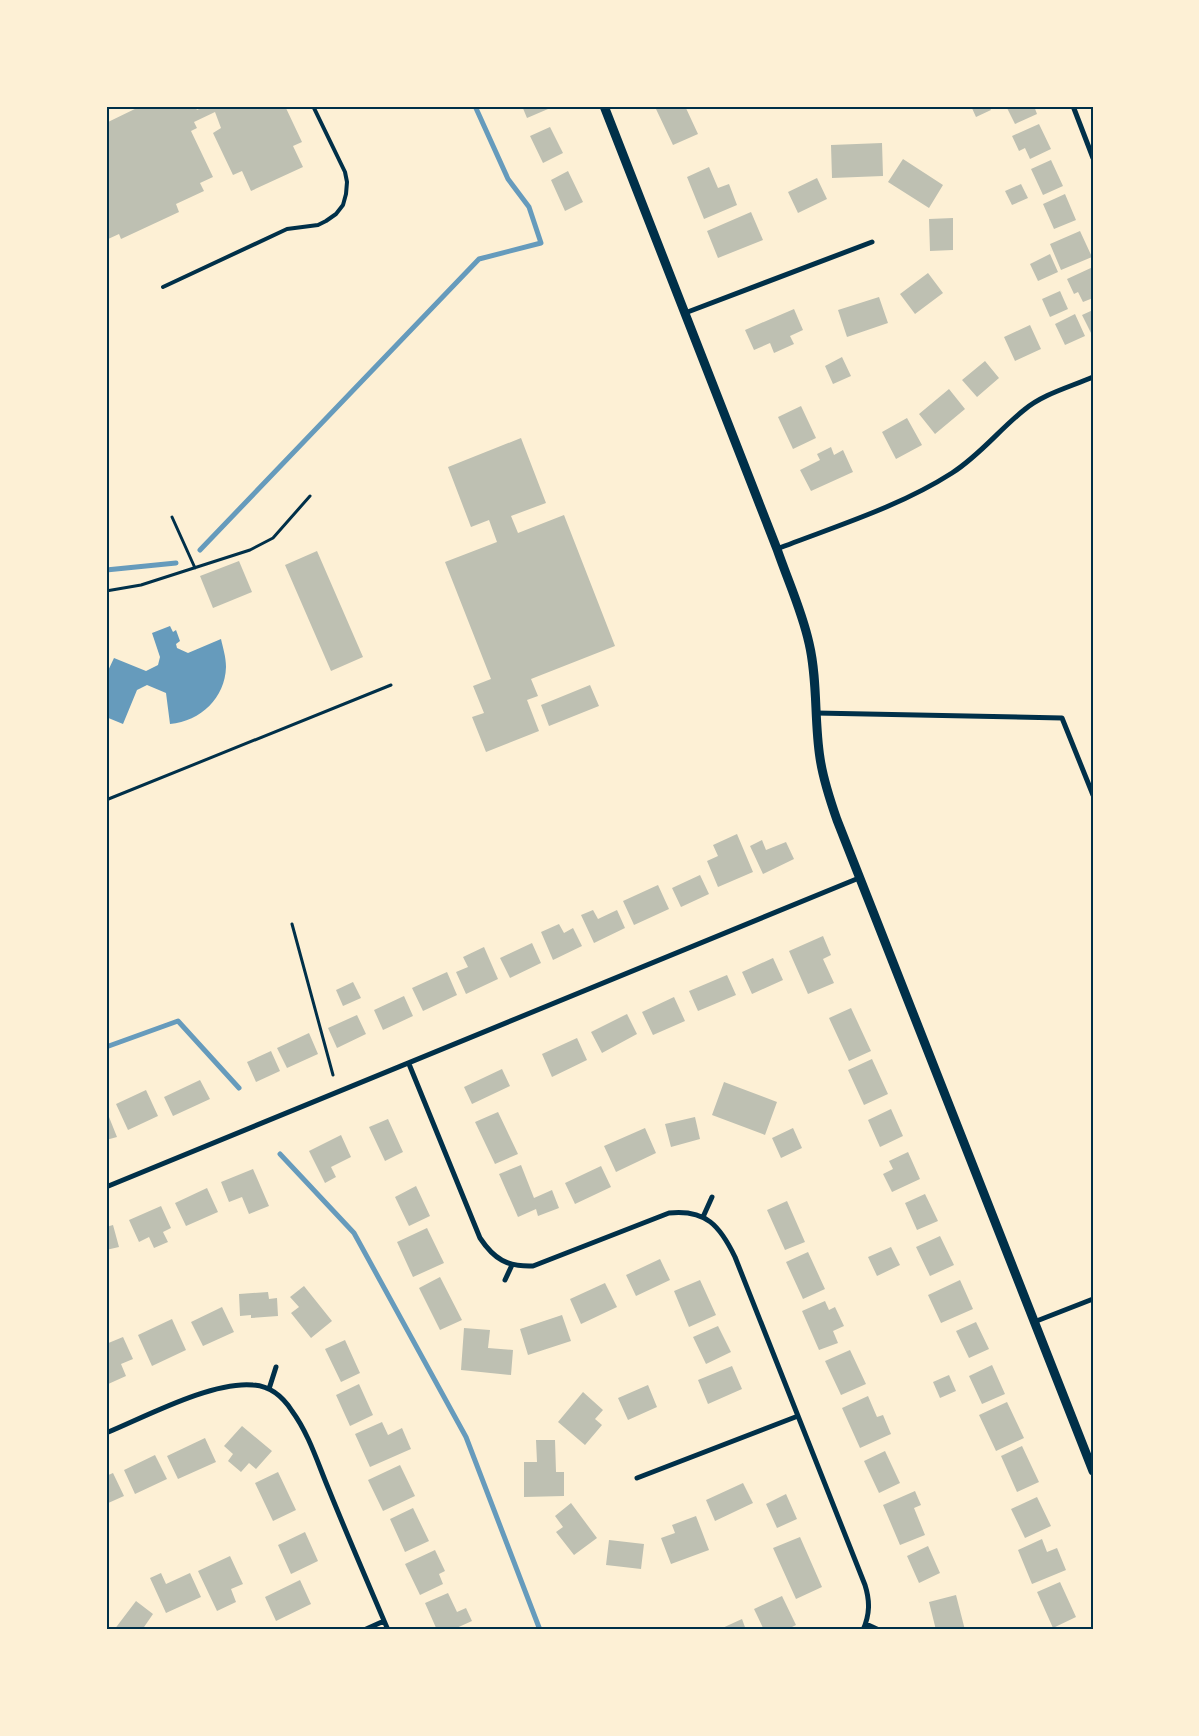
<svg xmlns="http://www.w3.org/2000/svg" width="1199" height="1736" viewBox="0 0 1199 1736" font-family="'Work Sans',sans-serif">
<rect width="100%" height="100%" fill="#fdf0d5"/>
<path fill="#669bbc" d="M170,626l3,6 3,-2 4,11 -4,3 1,4 11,5 33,-14c2,9 5,18 5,28 -1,31 -25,54 -56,57l-4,-31 -19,-8 -10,5 -14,34 -17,-7v-42l8,-17 32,13 12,-6 2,-8 -8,-24z"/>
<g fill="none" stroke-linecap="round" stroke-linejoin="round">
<path stroke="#669bbc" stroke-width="5" d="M200,550l279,-291 62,-16 -12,-36 -21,-28 -33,-73
M106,570l70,-7
M106,1047l72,-26 61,67
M280,1154l74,79 112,204 74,193"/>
</g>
<path fill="#bec0b2" d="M141,106h54l2,4 8,-4h80l17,36 -9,4 10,21 -52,24 -9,-20 -9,4 -20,-42 8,-5 -6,-16 -21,10 3,6 -6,3 22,46 -13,6 4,8 -28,13 3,8 -58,27 -2,-5 -13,6v-117z
M522,106h25l1,3 -21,9z
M662,106h23l13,28 -25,11 -17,-36z
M971,106h18l2,4 -15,7z
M1006,106h28l3,8 -22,10z
M1039,124l12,25 -21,10 -5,-11 -6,3 -7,-15z
M550,127l13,26 -20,10 -13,-27z
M882,143l1,33 -51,2 -1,-33z
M903,159l40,26 -14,23 -41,-26z
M1051,160l12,26 -20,9 -12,-26z
M709,167l9,21 11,-4 8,21 -33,14 -17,-42z
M568,171l15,31 -18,9 -14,-31z
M817,178l10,21 -29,14 -10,-21z
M1021,184l7,14 -16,7 -7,-14z
M1065,194l11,26 -22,9 -11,-25z
M751,212l12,28 -45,18 -11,-27z
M953,218v32l-23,1 -1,-32z
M1080,231l12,26 -31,13 -11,-26z
M1050,254l8,18 -20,9 -8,-17z
M1093,267v31l-10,4 -5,-10 -4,2 -7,-15z
M928,273l15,20 -28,21 -15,-20z
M1060,291l8,18 -18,8 -8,-18z
M879,297l9,26 -41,14 -9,-27z
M794,309l9,21 -13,6 4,8 -20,9 -4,-10 -16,7 -9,-20z
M1093,310v27l-11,-22z
M1075,314l10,22 -20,9 -10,-21z
M1030,325l11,24 -26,12 -11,-24z
M842,357l9,19 -18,8 -8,-18z
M985,361l14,17 -22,19 -15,-17z
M949,389l16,20 -30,25 -16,-20z
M801,406l15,32 -23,11 -15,-32z
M907,418l15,27 -26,14 -14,-27z
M521,438l25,65 -35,13 7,17 46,-18 51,131 -84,33 7,17 -11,4 12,31 -53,21 -14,-35 12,-4 -11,-27 18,-7 -46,-117 52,-20 -8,-22 -18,7 -23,-60z
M831,447l3,8 9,-5 10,22 -42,19 -11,-21 20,-10 -3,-6z
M317,551l46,106 -32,14 -46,-106z
M239,561l13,31 -39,16 -13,-32z
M590,685l9,21 -50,20 -8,-21z
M737,834l16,38 -35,15 -11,-26 11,-5 -5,-11z
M762,840l4,10 20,-8 8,17 -31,15 -13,-28z
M700,875l9,19 -28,13 -9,-19z
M658,885l11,24 -35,16 -11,-24z
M593,910l5,9 19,-9 8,18 -31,15 -13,-28z
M559,924l5,9 9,-5 9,18 -29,14 -12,-28z
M823,936l8,19 -8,4 11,24 -26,11 -19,-43z
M532,943l9,20 -31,15 -10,-20z
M484,947l14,32 -32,15 -10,-22 12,-5 -5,-10z
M773,958l10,22 -31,14 -10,-22z
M447,972l10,23 -34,16 -11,-23z
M727,975l9,20 -38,16 -9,-20z
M353,982l8,16 -18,8 -7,-16z
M404,996l9,20 -30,14 -9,-20z
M674,997l11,24 -32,14 -11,-23z
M851,1008l20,43 -22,10 -20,-43z
M627,1014l10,20 -35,19 -11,-21z
M357,1015l9,19 -29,14 -9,-20z
M309,1033l9,21 -31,14 -10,-20z
M577,1038l10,22 -35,17 -10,-23z
M271,1051l9,20 -24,11 -9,-20z
M872,1059l16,35 -24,11 -16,-35z
M502,1069l8,17 -38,18 -8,-17z
M200,1080l10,19 -37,17 -9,-19z
M724,1082l53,20 -12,33 -53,-20z
M146,1090l12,26 -30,14 -12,-26z
M891,1109l12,27 -23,11 -12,-27z
M498,1112l20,42 -23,10 -20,-42z
M109,1117l8,20 -11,3v-22z
M695,1117l5,22 -29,8 -6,-23z
M388,1119l15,33 -18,9 -16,-34z
M645,1128l11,25 -40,19 -12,-26z
M793,1128l9,20 -21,10 -9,-20z
M341,1135l10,22 -20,10 5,10 -11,6 -16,-32z
M908,1152l12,27 -28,13 -9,-18 10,-5 -4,-8z
M521,1165l13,33 18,-8 7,18 -21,8 -2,-7 -18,8 -19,-43z
M601,1166l10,21 -36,17 -10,-21z
M253,1169l16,37 -20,8 -7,-17 -13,5 -8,-20z
M416,1186l14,30 -21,10 -14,-29z
M207,1188l11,24 -32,14 -11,-23z
M925,1194l13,27 -21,9 -12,-27z
M787,1201l18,41 -20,8 -18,-40z
M161,1206l10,22 -8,4 5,10 -14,6 -5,-11 -10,5 -10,-22z
M113,1225l6,22 -13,3v-23z
M427,1228l17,35 -31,14 -16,-35z
M940,1236l14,29 -24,11 -14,-29z
M891,1247l9,18 -23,11 -9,-19z
M808,1252l17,37 -22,10 -17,-37z
M660,1259l10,21 -34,16 -10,-21z
M440,1277l22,43 -22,10 -21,-42z
M700,1280l16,35 -27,12 -15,-36z
M960,1280l13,29 -32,14 -13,-28z
M605,1283l12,24 -36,17 -11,-25z
M304,1286l28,35 -21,17 -20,-25 8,-6 -9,-10z
M268,1292l1,7 8,-1 1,18 -27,2v-3l-11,1 -1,-22z
M825,1301l4,9 6,-3 9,19 -11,5 5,12 -19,7 -17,-39z
M222,1307l12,25 -31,14 -12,-24z
M562,1315l9,26 -43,14 -8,-26z
M172,1319l14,31 -34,16 -14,-31z
M976,1322l13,27 -20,9 -13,-27z
M718,1326l13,26 -25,12 -13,-27z
M464,1328l26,2 -2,18 25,2 -2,25 -50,-5z
M123,1337l10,22 -12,5 5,12 -20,9v-41z
M345,1340l15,33 -19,9 -16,-33z
M850,1350l16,34 -25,11 -16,-34z
M992,1365l13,29 -23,10 -13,-28z
M732,1366l10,23 -34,15 -10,-24z
M949,1375l7,16 -16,7 -7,-16z
M359,1384l14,31 -23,11 -14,-31z
M648,1385l9,22 -29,13 -10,-22z
M583,1392l20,18 -8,9 7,6 -17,20 -27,-23z
M868,1396l9,21 6,-2 8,19 -31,14 -18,-40z
M1007,1402l17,36 -28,13 -17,-36z
M382,1422l6,13 14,-7 9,21 -41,18 -15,-33z
M242,1426l30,25 -16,18 -7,-6 -8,9 -13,-11 5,-7 -9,-8z
M205,1438l11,24 -38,17 -11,-23z
M536,1440h19l1,32h8v24l-40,1v-35h13z
M1022,1446l17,36 -22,10 -16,-36z
M885,1451l15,32 -21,10 -15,-32z
M155,1455l12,24 -32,15 -11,-24z
M400,1465l15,31 -32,15 -15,-31z
M278,1472l18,38 -23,11 -18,-38z
M113,1473l11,23 -18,8v-28z
M743,1483l10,20 -38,18 -9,-21z
M915,1491l6,14 -7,3 11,27 -25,10 -17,-40z
M786,1494l11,25 -20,9 -11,-24z
M1037,1497l14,29 -26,12 -14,-29z
M571,1503l26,35 -23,17 -18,-23 7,-5 -8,-11z
M413,1508l16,33 -24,11 -15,-33z
M696,1516l13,34 -38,14 -10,-26 14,-5 -3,-8z
M305,1532l13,29 -27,13 -13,-29z
M800,1537l22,50 -26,12 -23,-51z
M1042,1539l5,13 10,-4 9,22 -34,14 -14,-34z
M609,1540l35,4 -3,25 -35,-4z
M928,1546l12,27 -21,10 -12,-27z
M435,1550l10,21 -6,3 4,10 -23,11 -15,-31z
M230,1556l13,28 -12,5 5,13 -19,9 -19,-40z
M161,1573l5,11 24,-11 11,24 -35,16 -16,-35z
M300,1580l11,24 -35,17 -11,-24z
M1060,1582l16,35 -23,11 -16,-36z
M448,1593l9,19 9,-4 6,13 -20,9h-15l-12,-27z
M956,1595l9,35h-29l-7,-28z
M782,1596l14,29 -10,5h-22l-10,-21z
M136,1601l17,13 -11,16h-28z
M742,1619l4,11h-28z"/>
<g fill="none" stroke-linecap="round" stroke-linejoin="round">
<path stroke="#003049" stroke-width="3" d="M172,517l23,51
M106,591l35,-6 109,-35 23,-12 37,-42
M106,800l285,-115
M292,924l41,151"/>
<path stroke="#003049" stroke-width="4" d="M163,287l124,-58 31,-4 8,-4 10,-7 7,-9 3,-11 1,-12 -2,-10 -32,-66"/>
<path stroke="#003049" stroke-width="5" d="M1073,106l20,52
M685,313l187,-71
M777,549c59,-23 122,-42 175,-76 27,-17 47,-43 72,-63 19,-16 46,-23 69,-33
M816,713l246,5 31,77
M409,1064l71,174c14,21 27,29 53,28l136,-53c37,-4 51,13 66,44l130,328c5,16 5,29 -2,45
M106,1187l753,-309
M703,1217l9,-20
M505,1280l7,-15
M1034,1322l59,-23
M269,1389l7,-22
M106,1433c39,-16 106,-52 147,-48 17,1 30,12 39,26 17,23 26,53 37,79 19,47 39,93 59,140
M637,1478l161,-62
M866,1624l13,6
M364,1630l20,-9"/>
<path stroke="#003049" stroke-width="9" d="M604,106l173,443c11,32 25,62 32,94 9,38 5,77 11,115 3,21 10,42 17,62l256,651"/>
</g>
<rect width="1199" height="1736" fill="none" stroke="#fdf0d5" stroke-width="215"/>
<rect x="108" y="108" width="984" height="1520" fill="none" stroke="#003049" stroke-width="2"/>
</svg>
